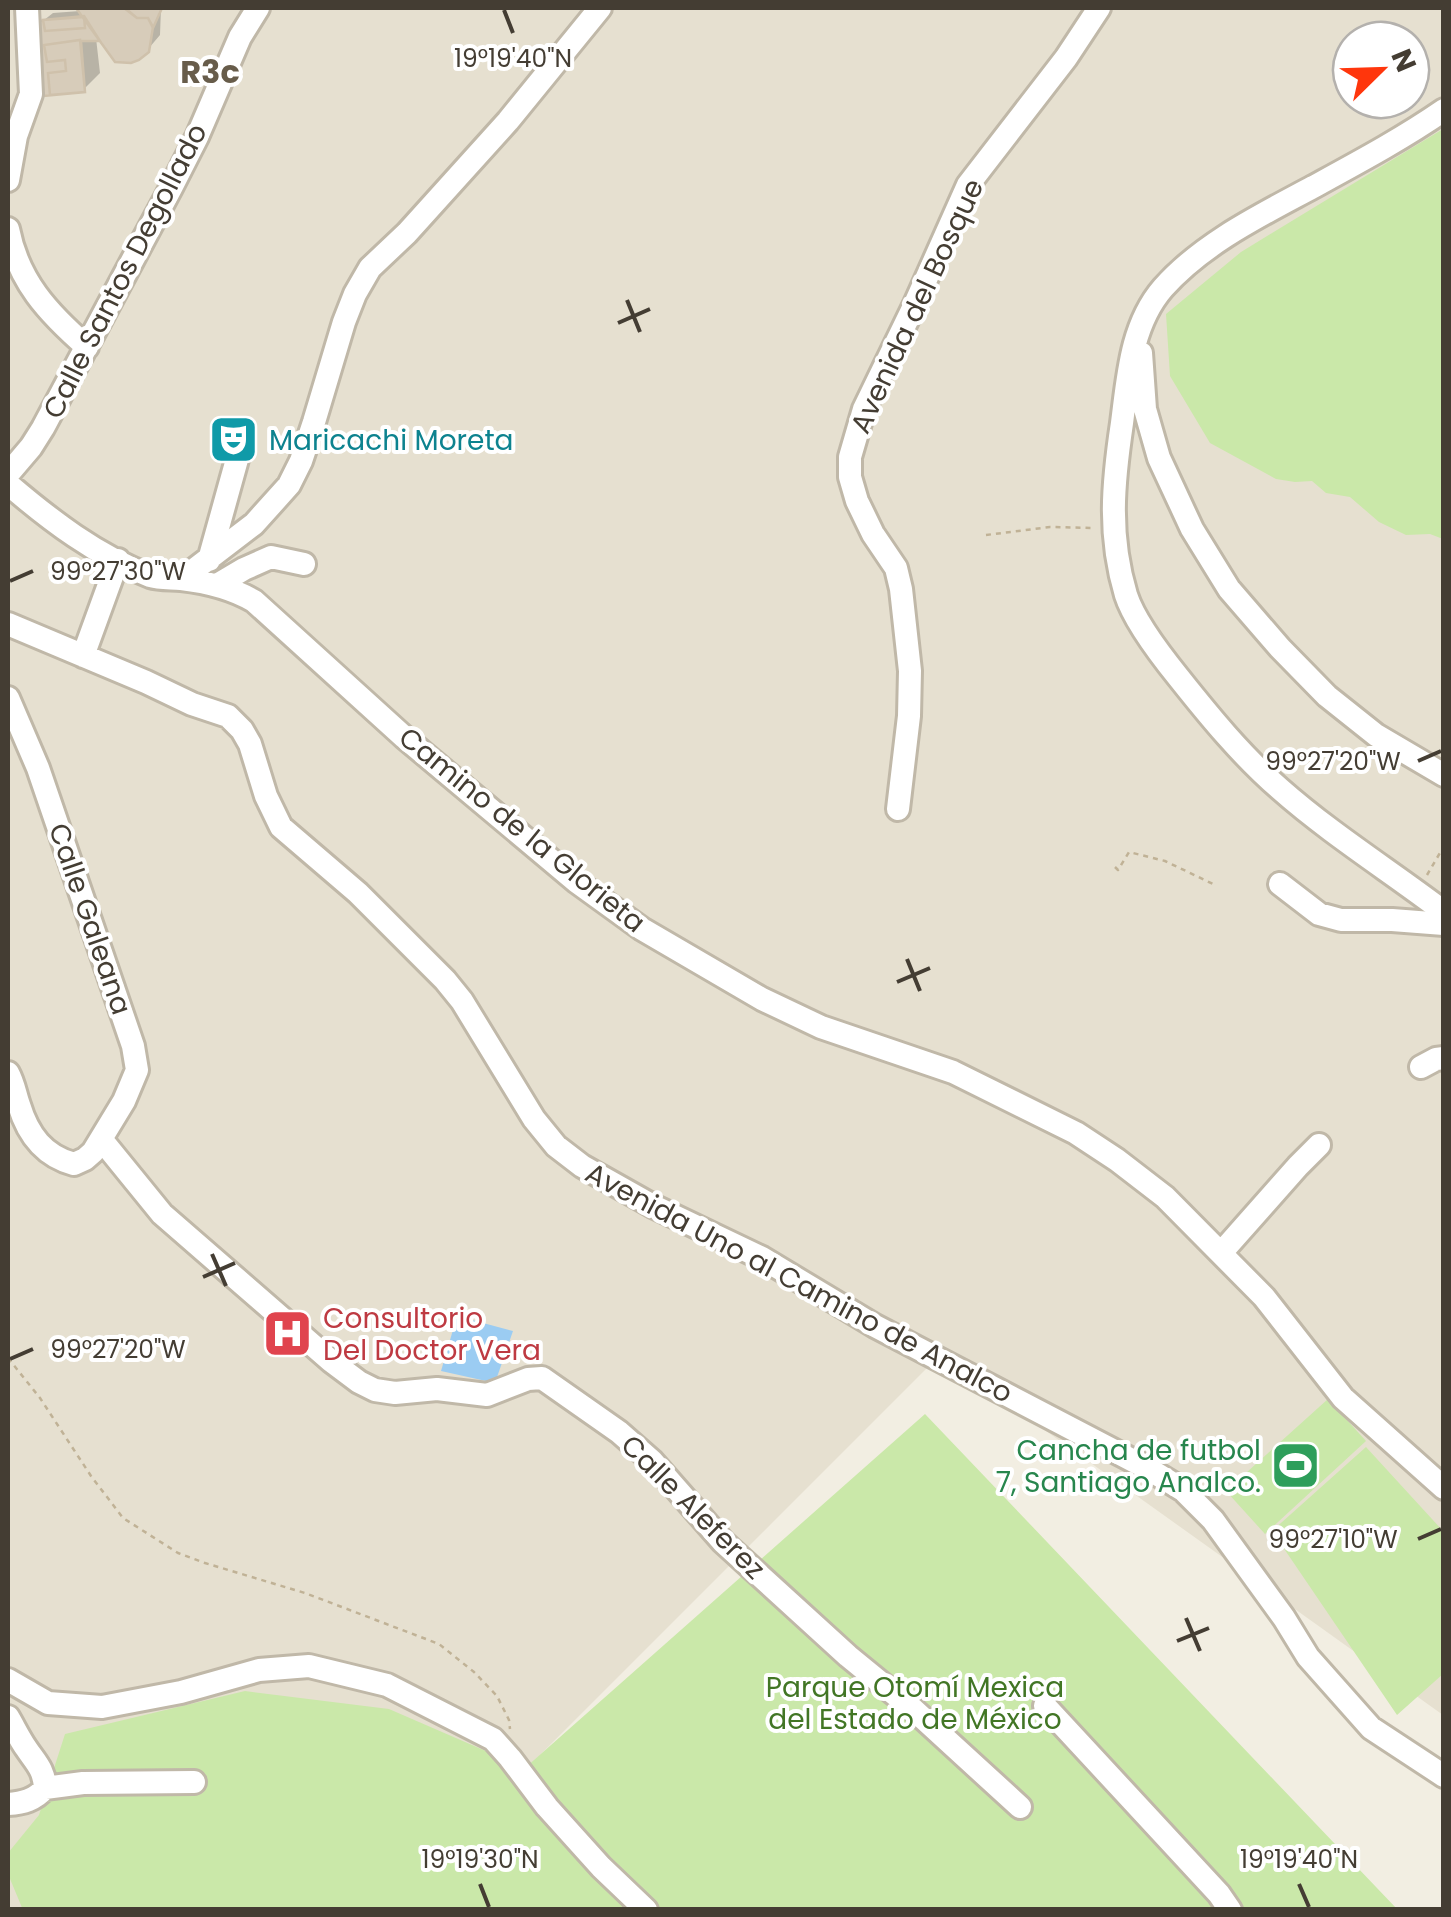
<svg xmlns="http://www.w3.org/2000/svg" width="1451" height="1917" viewBox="0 0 1451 1917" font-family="Poppins,sans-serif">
<rect width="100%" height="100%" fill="#f2eee2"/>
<path fill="#e6e0d0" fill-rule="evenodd" d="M8,8h1435v1707l-503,-360 -415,415 -244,139 -273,1zM1351,40h60v60h-60z"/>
<path fill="#cae8a9" d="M1443,129v410l-13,-5 -24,1 -27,-13 -29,-25 -24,-4 -14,-12 -17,1 -19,-3 -66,-36 -40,-67 -4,-62 75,-62z
M1328,1399l38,42 -101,93 -39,-43z
M925,1414l472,495 -1374,1 -15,-36v-21l31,-38 26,-81 180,-43 144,18 136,59z
M1366,1447l77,84v143l-46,41 -125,-184z"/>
<path fill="#9bccf2" d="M457,1316l56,15 -18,52 -54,-12z"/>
<path fill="#0003" d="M79,8h82l-1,27 -17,20 -47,-17 4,35 -16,16 -45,-65 14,-11 27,-2z"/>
<path fill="#d7ccba" stroke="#cfc1ab" stroke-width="2.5" d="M76,8h49l12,10h11l5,9 -4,25 -10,8 -8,3 -16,-1z
M124,8h38l-9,20 -5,-10h-11z
M84,16l16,25h-19l4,51 -41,4 -9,-64 2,-9 6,-3z
M84,17l1,11 -40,3 -2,-11z
M80,40l5,52 -35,3 -2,-22 18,-2 -1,-11 -18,2 -3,-17z"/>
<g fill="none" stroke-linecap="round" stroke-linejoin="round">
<defs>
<path id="minor" d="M1444,110c-42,29 -87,53 -131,77 -52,28 -110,56 -150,101 -32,37 -35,89 -41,135 -9,60 -14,112 4,172 8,25 36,62 53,83 31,39 63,78 101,111 51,45 110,82 164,123
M8,180l8,-44 15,-42 -4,-86
M8,229c10,52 40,84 79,118
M1141,353l4,56 14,49 33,71 37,60 51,59 47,48 49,39 68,40
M8,474l23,-27 12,-19 128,-240 26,-51 43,-100 18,-29
M8,484c42,36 89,72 142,92 10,3 21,2 31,3 26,3 51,9 73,22l150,136 173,145 65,47 120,70 59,28 132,45 123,61 41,27 48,37 99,100 79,101 101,90
M209,560l32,-115
M182,579l72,-55 35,-39 12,-24 13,-39 30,-100 11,-28 15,-26 37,-35 101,-112 92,-113
M217,585l27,-16 27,-12 33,7
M8,624l138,58 46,22 36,12 14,14 8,14 16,52 15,31 77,66 87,87 17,21 72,118 22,27 26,20 71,40 109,52 113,68 272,142 36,22 30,30 71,98 24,39 63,71 73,48
M83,656l35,-96
M8,698l30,70 95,278 4,24 -13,31 -31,51 -8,7 -11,5c-30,-8 -46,-29 -55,-59 -4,-11 -5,-21 -11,-32
M898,809l11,-93 1,-45 -9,-82 -5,-21 -23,-34 -16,-33 -7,-24v-20l14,-48 51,-105 53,-119 98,-127 33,-50
M1280,884l39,30 22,6h51l52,4
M1421,1067l15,-8 8,-1
M101,1139l61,75 169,147 28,21 16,8 20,3 42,-4 50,6 41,-16 14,-1 77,54 33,29 71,81 125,114 66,54 106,97
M1221,1253l77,-87 21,-21
M8,1680l40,23 54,4 79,-15 78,-22 50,-4 78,19 106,54 17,19 37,49 54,60 45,43
M1045,1706l174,188 11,16
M8,1717c6,10 11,21 18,31 10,15 18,21 19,40 -10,12 -22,15 -37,16
M45,1788l38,-5 111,-1"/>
</defs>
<use href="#minor" stroke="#c0b8a8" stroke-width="28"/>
<path stroke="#c0b296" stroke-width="2.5" stroke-dasharray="5 5" stroke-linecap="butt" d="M986,535l64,-8 45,1
M1115,867l3,3 11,-18 36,9 48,23
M1427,875l17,-29
M8,1358l32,40 51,78 32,42 55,35 27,10 100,30 134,51 35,28 23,24 12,24 1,9"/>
<use href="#minor" stroke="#fff" stroke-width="22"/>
</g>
<path fill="none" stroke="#443d33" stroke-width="4" d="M504,10l9,23M627,300l13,32M618,323l32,-14M10,581l23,-10M1418,761l23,-10M907,959l13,32M897,982l33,-14M212,1254l14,32M203,1277l32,-14M10,1359l23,-10M1418,1539l23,-10M1186,1618l14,33M1177,1641l32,-13M480,1884l9,23M1299,1884l10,23"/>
<defs>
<symbol id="theatre-square" viewBox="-11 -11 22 22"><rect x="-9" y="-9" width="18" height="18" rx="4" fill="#0f9aa8" stroke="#fff"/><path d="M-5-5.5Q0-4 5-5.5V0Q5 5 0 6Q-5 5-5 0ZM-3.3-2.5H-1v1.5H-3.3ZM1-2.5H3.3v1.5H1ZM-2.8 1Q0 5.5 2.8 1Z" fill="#fff"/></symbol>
<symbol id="hospital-square" viewBox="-11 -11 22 22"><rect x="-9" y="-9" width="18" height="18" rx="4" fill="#e0444e" stroke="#fff"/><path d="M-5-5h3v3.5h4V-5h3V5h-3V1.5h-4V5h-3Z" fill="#fff"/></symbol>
<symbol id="stadium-square" viewBox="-11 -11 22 22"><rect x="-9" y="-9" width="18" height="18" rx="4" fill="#2e9e5b" stroke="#fff"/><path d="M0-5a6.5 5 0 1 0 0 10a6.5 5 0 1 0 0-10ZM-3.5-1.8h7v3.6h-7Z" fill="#fff"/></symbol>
</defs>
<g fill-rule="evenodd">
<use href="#theatre-square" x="206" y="412" width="55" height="55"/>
<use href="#hospital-square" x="260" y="1306" width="55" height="55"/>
<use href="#stadium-square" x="1268" y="1438" width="55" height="55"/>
</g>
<g text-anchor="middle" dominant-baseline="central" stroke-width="8" stroke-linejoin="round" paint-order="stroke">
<g font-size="28" fill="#443d33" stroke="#fff">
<text transform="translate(125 271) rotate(-63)">Calle Santos Degollado</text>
<text transform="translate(917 306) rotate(-65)">Avenida del Bosque</text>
<text transform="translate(522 830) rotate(39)">Camino de la Glorieta</text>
<text transform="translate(90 919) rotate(71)">Calle Galeana</text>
<text transform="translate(799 1283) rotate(28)">Avenida Uno al Camino de Analco</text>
<text transform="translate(693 1507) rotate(45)">Calle Aleferez</text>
</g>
<g font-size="28" fill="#0d838f" stroke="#fff" text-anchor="start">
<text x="269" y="440">Maricachi Moreta</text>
</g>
<g font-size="28" fill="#be3a42" stroke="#fff" text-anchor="start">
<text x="323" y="1318">Consultorio<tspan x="323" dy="32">Del Doctor Vera</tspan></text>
</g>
<g font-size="28" fill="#27864d" stroke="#fff" text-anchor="end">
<text x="1261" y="1450">Cancha de futbol<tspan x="1261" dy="32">7, Santiago Analco.</tspan></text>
</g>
<g font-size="28" fill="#427625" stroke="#fff">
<text x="915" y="1687">Parque Otomí Mexica<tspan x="915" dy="32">del Estado de México</tspan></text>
</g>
<g font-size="32" font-weight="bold" fill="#675c4a" stroke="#fff">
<text x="210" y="71">R3c</text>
</g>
</g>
<g font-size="25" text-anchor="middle" fill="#443d33" stroke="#fff" stroke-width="8" stroke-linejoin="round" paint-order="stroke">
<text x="513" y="67">19°19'40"N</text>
<text x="118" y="580">99°27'30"W</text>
<text x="1333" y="770">99°27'20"W</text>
<text x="118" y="1358">99°27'20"W</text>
<text x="1333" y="1548">99°27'10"W</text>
<text x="480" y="1868">19°19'30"N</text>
<text x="1299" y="1868">19°19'40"N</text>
</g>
<rect width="1451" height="1917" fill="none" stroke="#443d33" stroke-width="20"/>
<g transform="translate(1381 70) rotate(67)"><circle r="48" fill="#ffffff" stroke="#b4b1ad" stroke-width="2.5"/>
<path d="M0-8L18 38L0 25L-18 38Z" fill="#ff360c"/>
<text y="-15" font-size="28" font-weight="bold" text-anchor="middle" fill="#443d33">N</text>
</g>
</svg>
